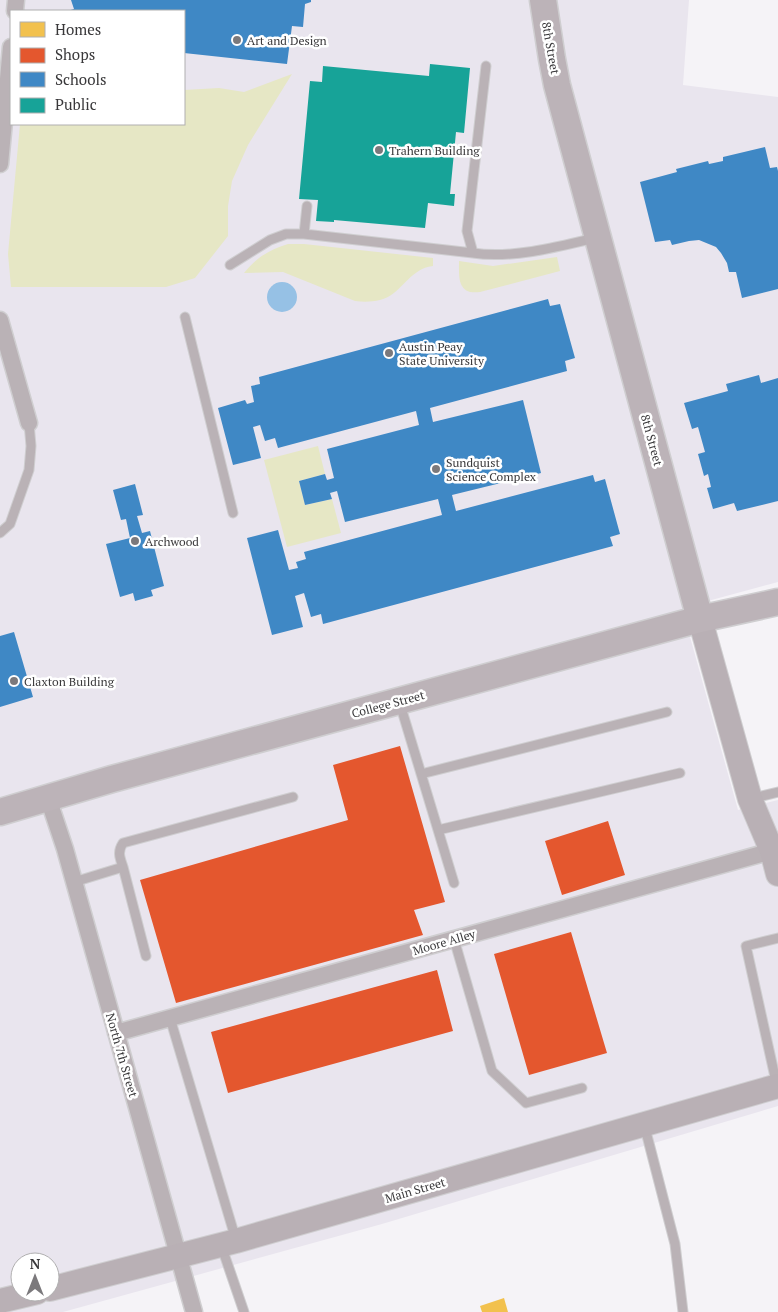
<svg xmlns="http://www.w3.org/2000/svg" width="778" height="1312" viewBox="0 0 778 1312" font-family="'PT Serif',serif">
<rect width="100%" height="100%" fill="#f5f3f7"/>
<path fill="#e9e5ee" fill-rule="evenodd" d="M0,0h689l-6,85 95,12v485l-96,26 56,202 40,-10v306l-396,118 -319,88h-63zM11,11h173v113h-173zM20,1262h30v30h-30z"/>
<path fill="#e6e7c5" d="M292,74l-44,71 -16,36 -4,25v30l-33,42 -29,9h-155l-3,-33 12,-130h164v-34l35,-2 25,4z
M288,244h16l129,14v8c-25,3 -31,29 -53,34 -8,2 -17,2 -25,1l-72,-29 -39,1c13,-16 25,-23 44,-29z
M557,257l3,14 -80,21c-23,3 -21,-15 -21,-31l34,5z
M318,446l7,28 -26,7 6,24 27,-6 9,34 -54,14 -23,-87z"/>
<path fill="#96c1e5" d="M267 297a15 15 0 1 1 30 0a15 15 0 1 1-30 0Z"/>
<path fill="#f2c14e" d="M504,1298l4,14h-26l-2,-6z"/>
<path fill="#e4572e" d="M400,746l45,156 -31,8 9,25 -247,68 -36,-123 208,-60 -15,-55z
M608,821l17,54 -63,20 -17,-54z
M571,932l36,121 -78,22 -35,-121z
M437,970l16,61 -225,62 -17,-61z"/>
<path fill="#3f88c5" d="M71,0h240v2l-6,2 -2,23 -11,-1 -5,38 -103,-11v-42h-117l7,-2z
M765,147l5,21 7,-1 1,4v118l-36,9 -6,-26h-7l-2,-9 -6,-10 -5,-6 -17,-7 -10,1 -17,4 -2,-5 -15,2 -15,-60 37,-10 -1,-3 32,-8 1,3 14,-3v-4z
M548,299l2,7 10,-2 15,54 -10,3 2,10 -137,37 3,14 90,-22 18,73 -89,22 4,16 137,-36 2,7 10,-3 15,55 -10,3 3,9 -290,78 -2,-10 -10,3 -7,-24 -9,3 8,31 -31,8 -25,-97 31,-8 11,40 9,-2 -2,-6 10,-3 -2,-7 138,-37 -4,-16 -93,23 -8,-31 -7,2 2,6 -27,6 -6,-24 26,-7 2,6 7,-2 -7,-29 92,-24 -3,-14 -138,37 -3,-10 -10,3 -5,-16 -7,2 8,31 -28,7 -15,-57 27,-8 2,4 7,-2 -3,-16 9,-2 -1,-7z
M759,375l2,8 17,-5v123l-41,10 -3,-8 -21,6 -6,-21 4,-1 -3,-13 -4,2 -6,-22 7,-2 -7,-25 -6,2 -8,-26 44,-12 -2,-7z
M135,484l8,31 -6,1 5,17 8,-2 14,55 -13,4 2,6 -18,5 -2,-8 -13,4 -14,-53 24,-6 -4,-19 -5,1 -8,-30z
M14,632l19,65 -33,10v-71z"/>
<path fill="#17a398" d="M430,64l40,4 -6,65 -8,-1 -6,62h5l-1,12 -26,-3 -3,25 -91,-8v2l-18,-1 2,-21 -19,-1 11,-118 12,1 1,-16 106,10z"/>
<g fill="none" stroke-linecap="round" stroke-linejoin="round">
<defs>
<path id="lane" d="M486,66l-19,165 6,22c38,6 85,-6 122,-15
M304,234l3,-28
M230,265l40,-25 16,-6h18l169,19
M185,317l48,196
M0,533l10,-9 19,-54 2,-24 -2,-23
M400,704l54,179
M421,774l246,-62
M750,799l28,-7
M438,830l242,-57
M123,867l23,89
M74,882l49,-15c-3,-9 -6,-15 0,-24l170,-46
M454,939l38,132 34,32 56,-15
M170,1018l66,222
M777,1086l-31,-140 32,-8
M644,1124l31,120 8,68
M221,1245l23,67"/>
<path id="street" d="M15,11l1,-11
M0,164l11,-117
M0,320l29,103
M48,798l17,51 129,463
M116,1033l656,-182"/>
<path id="secondary" d="M700,619l50,180 22,52 6,23
M50,1289l186,-48 542,-155
M0,1301l37,-9"/>
<path id="primary" d="M543,0l9,59 5,26 143,534
M0,812l112,-33 588,-160 78,-17"/>
</defs>
<use href="#lane" stroke="#cfced0" stroke-width="11"/>
<use href="#street" stroke="#cfced0" stroke-width="19"/>
<use href="#secondary" stroke="#cfced0" stroke-width="26"/>
<use href="#primary" stroke="#cfced0" stroke-width="29"/>
<use href="#lane" stroke="#bab2b6" stroke-width="9"/>
<use href="#street" stroke="#bab2b6" stroke-width="16"/>
<use href="#secondary" stroke="#b9b0b5" stroke-width="24"/>
<use href="#primary" stroke="#bcb3b8" stroke-width="26"/>
</g>
<g fill="#7b797c" stroke="#fff" stroke-width="2">
<circle cx="237" cy="40" r="5"/>
<circle cx="379" cy="150" r="5"/>
<circle cx="389" cy="353" r="5"/>
<circle cx="436" cy="469" r="5"/>
<circle cx="135" cy="541" r="5"/>
<circle cx="14" cy="681" r="5"/>
</g>
<g text-anchor="middle" dominant-baseline="central" stroke-width="5" stroke-linejoin="round" paint-order="stroke">
<g font-size="12" fill="#39383a" stroke="#fff" text-anchor="start">
<text x="247" y="40">Art and Design</text>
<text x="389" y="150">Trahern Building</text>
<text x="399" y="346">Austin Peay<tspan x="399" dy="14">State University</tspan></text>
<text x="446" y="462">Sundquist<tspan x="446" dy="14">Science Complex</tspan></text>
<text x="145" y="541">Archwood</text>
<text x="24" y="681">Claxton Building</text>
</g>
<g font-size="12" fill="#39383a" stroke="#fff">
<text transform="translate(551 48) rotate(80)">8th Street</text>
<text transform="translate(652 440) rotate(75)">8th Street</text>
<text transform="translate(388 704) rotate(-15)">College Street</text>
<text transform="translate(444 942) rotate(-16)">Moore Alley</text>
<text transform="translate(122 1055) rotate(74)">North 7th Street</text>
<text transform="translate(415 1190) rotate(-16)">Main Street</text>
</g>
</g>
<rect x="10" y="10" width="175" height="115" fill="#ffffff" stroke="#b0afb0"/>
<rect x="20" y="22" width="25" height="15" fill="#f2c14e" stroke="#b0afb0"/>
<text x="55" y="35" font-size="15" fill="#39383a">Homes</text>
<rect x="20" y="48" width="25" height="15" fill="#e4572e" stroke="#b0afb0"/>
<text x="55" y="60" font-size="15" fill="#39383a">Shops</text>
<rect x="20" y="72" width="25" height="15" fill="#3f88c5" stroke="#b0afb0"/>
<text x="55" y="85" font-size="15" fill="#39383a">Schools</text>
<rect x="20" y="98" width="25" height="15" fill="#17a398" stroke="#b0afb0"/>
<text x="55" y="110" font-size="15" fill="#39383a">Public</text>
<g transform="translate(35 1277)"><circle r="24" fill="#ffffff" stroke="#b0afb0"/>
<path d="M0-4L9 19L0 12L-9 19Z" fill="#7b797c"/>
<text y="-8" font-size="14" font-weight="bold" text-anchor="middle" fill="#39383a">N</text>
</g>
</svg>
